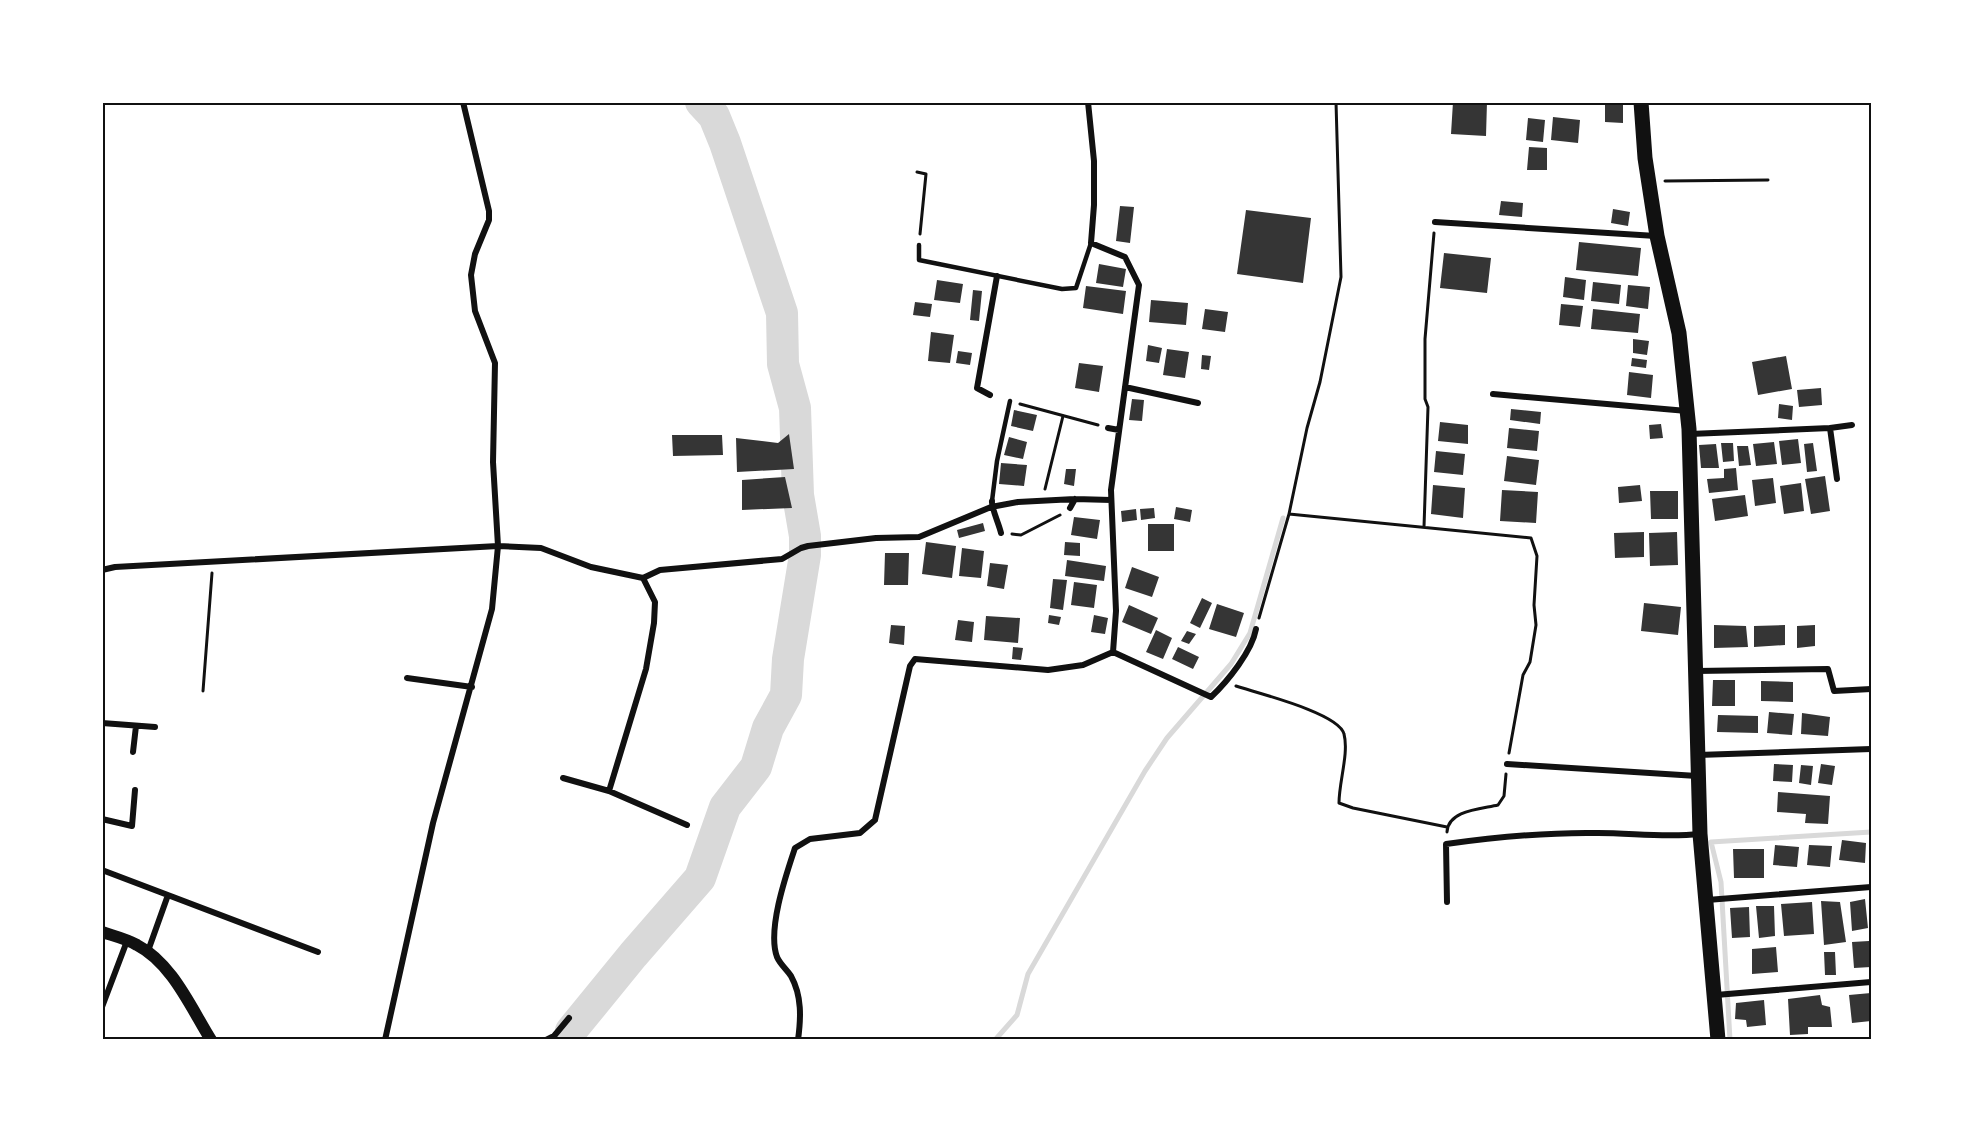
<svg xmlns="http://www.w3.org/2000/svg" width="1973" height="1142" viewBox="0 0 1973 1142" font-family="Manrope,sans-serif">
<rect width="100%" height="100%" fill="#fff"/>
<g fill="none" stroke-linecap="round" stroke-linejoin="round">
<path stroke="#d9d9d9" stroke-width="5" d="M995,1040l22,-25 11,-41 117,-203 22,-33 64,-74 19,-31 33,-115
M1730,1040l-9,-158 -10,-40 160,-10"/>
<path stroke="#d9d9d9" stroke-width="32" d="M571,1031l62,-76 67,-77 25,-71 31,-40 12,-39 18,-33 2,-36 17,-104v-19l-7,-41 -3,-87 -12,-44 -1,-51 -57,-170 -11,-27 -13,-14"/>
</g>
<path fill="#353535" d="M1453,102h34l-1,34 -35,-2z
M1605,102h18v21l-18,-1z
M1553,117l27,3 -2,23 -27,-3z
M1528,118l17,2 -2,22 -17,-2z
M1529,147l18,1v22h-20z
M1501,201l22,2 -1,14 -23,-2z
M1120,206l14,1 -4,36 -14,-2z
M1613,209l17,3 -2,14 -17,-3z
M1246,210l65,8 -8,65 -66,-9z
M1579,242l62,6 -3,28 -62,-6z
M1444,253l47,5 -4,35 -47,-5z
M1099,264l27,5 -3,18 -27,-4z
M1565,277l21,3 -2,20 -21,-3z
M937,280l26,4 -3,19 -26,-3z
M1593,282l28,3 -2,19 -28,-3z
M1628,285l22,2 -2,22 -22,-3z
M1086,286l40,5 -3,23 -40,-6z
M973,290l9,1 -3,30 -9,-1z
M1151,300l37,3 -2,22 -37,-3z
M915,302l17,2 -2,13 -17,-2z
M1561,304l22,2 -3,21 -21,-2z
M1205,309l23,3 -3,20 -23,-3z
M1593,309l47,5 -2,19 -47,-4z
M931,332l23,3 -4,28 -22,-2z
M1633,339l16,2 -2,14 -14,-2z
M1148,345l14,3 -3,15 -13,-2z
M1167,349l22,3 -4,26 -22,-3z
M958,351l14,2 -2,12 -14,-2z
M1202,355l9,1 -2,14 -8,-1z
M1786,356l6,33 -34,6 -6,-33z
M1632,358l15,2 -1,8 -15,-2z
M1079,363l24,3 -4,26 -24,-4z
M1629,372l24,3 -2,23 -24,-3z
M1821,388l1,17 -23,2 -2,-17z
M1132,399l12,1 -2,21 -13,-1z
M1779,404l14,2 -1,14 -14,-2z
M1511,409l30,3 -1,12 -30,-4z
M1014,410l23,5 -4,16 -22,-5z
M1440,422l28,3v19l-30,-3z
M1661,424l2,14 -13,1 -1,-14z
M1509,428l30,3 -2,20 -30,-3z
M789,434l5,35 -57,3 -1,-34 42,5z
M672,435h50l1,20 -50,1z
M1009,437l18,5 -4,17 -19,-4z
M1798,439l3,24 -19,2 -3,-24z
M1774,442l3,22 -21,2 -3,-22z
M1721,443h12l1,18 -11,1z
M1813,443l4,28 -10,1 -3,-28z
M1716,444l3,24h-18l-2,-23z
M1737,446h11l3,19 -12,1z
M1436,451l29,3 -2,21 -29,-3z
M1507,456l32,4 -3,25 -32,-4z
M1001,463l26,2 -3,21 -25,-2z
M1736,468l2,22 -29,3 -2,-14 17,-1v-9z
M1066,469h10l-2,17 -10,-2z
M1825,476l5,35 -19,3 -6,-35z
M785,477l7,31 -50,2v-30z
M1773,478l3,25 -21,3 -3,-26z
M1801,483l3,28 -20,3 -4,-28z
M1433,485l32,3 -2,30 -32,-4z
M1640,485l2,16 -23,2 -1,-16z
M1502,490l36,2 -2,31 -36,-2z
M1650,491h28v28h-27z
M1745,495l3,21 -33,5 -3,-22z
M1176,507l16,3 -2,12 -16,-3z
M1154,508l1,10 -14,2 -1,-11z
M1136,509l1,11 -15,2 -1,-11z
M1074,517l26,3 -3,19 -26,-4z
M983,523l2,8 -26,7 -2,-8z
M1148,524h26v27h-26z
M1644,532v25l-29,1 -1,-25z
M1677,532l1,33 -28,1 -1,-33z
M926,542l30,4 -4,32 -30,-4z
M1065,542l15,1v13l-16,-1z
M962,548l22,3 -3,27 -22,-2z
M885,553h24l-1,32h-24z
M1067,560l39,6 -2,15 -39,-5z
M990,563l18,2 -4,24 -17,-3z
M1132,567l27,10 -7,20 -27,-9z
M1053,579l14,1 -4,30 -13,-2z
M1074,582l23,3 -3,23 -23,-3z
M1202,598l10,5 -12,25 -10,-5z
M1644,603l37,4 -3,28 -37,-4z
M1217,604l27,9 -8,24 -27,-8z
M1129,605l29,13 -7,16 -29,-12z
M1049,615l12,2 -2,8 -11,-2z
M1094,615l14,3 -3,16 -14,-2z
M986,616l34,2 -2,25 -34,-3z
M958,620l16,2 -2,20 -17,-2z
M891,625l14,1 -1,19 -15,-2z
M1714,625l32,1 2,21 -34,1z
M1785,625v20l-31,2v-21z
M1815,625v21l-18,2v-22z
M1156,630l16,8 -9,21 -17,-7z
M1187,631l9,3 -7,10 -8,-3z
M1013,647l10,1 -2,12 -9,-1z
M1178,647l21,10 -6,12 -21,-10z
M1713,680h22v26h-23z
M1761,681l32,1v20l-32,-1z
M1769,712l25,2 -2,21 -25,-2z
M1802,713l28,4 -2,19 -27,-2z
M1718,715l40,1v17l-41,-1z
M1774,764l19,1 -1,17 -19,-1z
M1821,764l14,2 -3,19 -14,-2z
M1801,765l12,1 -2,19 -12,-2z
M1778,792l52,4 -2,28 -23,-1 1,-9 -29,-2z
M1842,840l24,3 -1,20 -26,-3z
M1775,845l24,2 -2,20 -24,-2z
M1809,845l23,1 -2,21 -23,-2z
M1733,849h31v29h-30z
M1865,899l3,29 -16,3 -2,-29z
M1821,901l19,1 6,40 -22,3z
M1812,902l2,32 -30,2 -3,-32z
M1756,906h18l1,30 -16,2z
M1749,907l1,30 -18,1 -2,-30z
M1869,941l2,26 -17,1 -2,-26z
M1776,947l2,25 -26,2v-25z
M1824,952h11l1,23h-11z
M1871,993v28l-19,2 -3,-28z
M1820,995l2,10 8,2 2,20h-24v7l-18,1 -2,-36z
M1764,1000l2,25 -19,2 -1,-7 -11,-1 1,-16z"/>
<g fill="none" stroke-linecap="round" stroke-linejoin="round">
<path stroke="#111" stroke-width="3" d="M1336,102l5,175 -21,105 -13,46 -18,86 242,24 6,18 -3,49 2,20 -6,37 -7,13 -14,78
M1870,102l1,2
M917,172l9,2 -6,60
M1665,181l103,-1
M1020,404l78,21
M1045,489l18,-73
M1424,527l4,-120 -3,-8v-60l9,-106
M1012,534l9,1 39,-20
M1259,618l30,-104
M1236,686c21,7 103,27 108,48 5,19 -5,48 -5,69l14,5 94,19
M203,691l9,-118
M1447,832c1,-22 34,-23 51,-27l6,-9 2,-22"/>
<path stroke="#111" stroke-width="4.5" d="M919,245v15l143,29 14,-1 15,-45
M992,501l5,-40 13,-60"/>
<path stroke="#111" stroke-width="6" d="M1435,222l221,14
M1125,387l73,16
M1493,394l194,17
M990,395l-13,-7 20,-112
M1108,428l11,2
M1690,434l140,-6
M1837,479l-7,-51 22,-3
M992,501c-1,6 7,23 9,32
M1070,508l5,-9
M102,570l13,-3 383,-21 43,2 50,19 52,11 17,-8 122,-11 19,-11 7,-2 68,-8 43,-1 72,-30 27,-5 57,-3 36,1
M1113,652l98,45c17,-16 41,-46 45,-68
M1696,671l132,-2 6,22 37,-2
M407,678l65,9
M102,723l53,4
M133,752l3,-26
M1698,755l173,-6
M1507,764l190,12
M563,778l46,13 78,34
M609,791l37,-122 8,-46 1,-21 -12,-24
M102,819l30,7 3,-36
M102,870l216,82
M1707,900l164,-13
M1447,902l-1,-58c51,-7 101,-12 152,-11 34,0 68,5 101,1
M148,951l20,-56
M1716,995l155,-13
M102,1007l25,-66
M385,1040l48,-217 59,-214 6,-63 -5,-84 2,-99 -20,-52 -4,-36 4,-21 14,-34v-9l-26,-109
M546,1040l8,-4 15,-18
M798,1040c3,-22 4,-44 -7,-64 -4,-6 -11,-12 -14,-19 -10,-27 9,-82 18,-109l15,-9 50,-6 15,-13 35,-154 5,-7 133,11 35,-5 30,-13 3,-41 -5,-121 28,-205 -14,-28 -34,-14 3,-38v-44l-6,-59"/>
<path stroke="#111" stroke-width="12" d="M102,932c12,4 25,7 35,13 35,18 54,63 74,95"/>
<path stroke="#111" stroke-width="15" d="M1641,102l4,56 12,78 22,97 10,96 11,405 18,206"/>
</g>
<rect width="1973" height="1142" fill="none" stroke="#ffffff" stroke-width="207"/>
<rect x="104" y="104" width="1766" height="934" fill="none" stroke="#111" stroke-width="2"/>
</svg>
